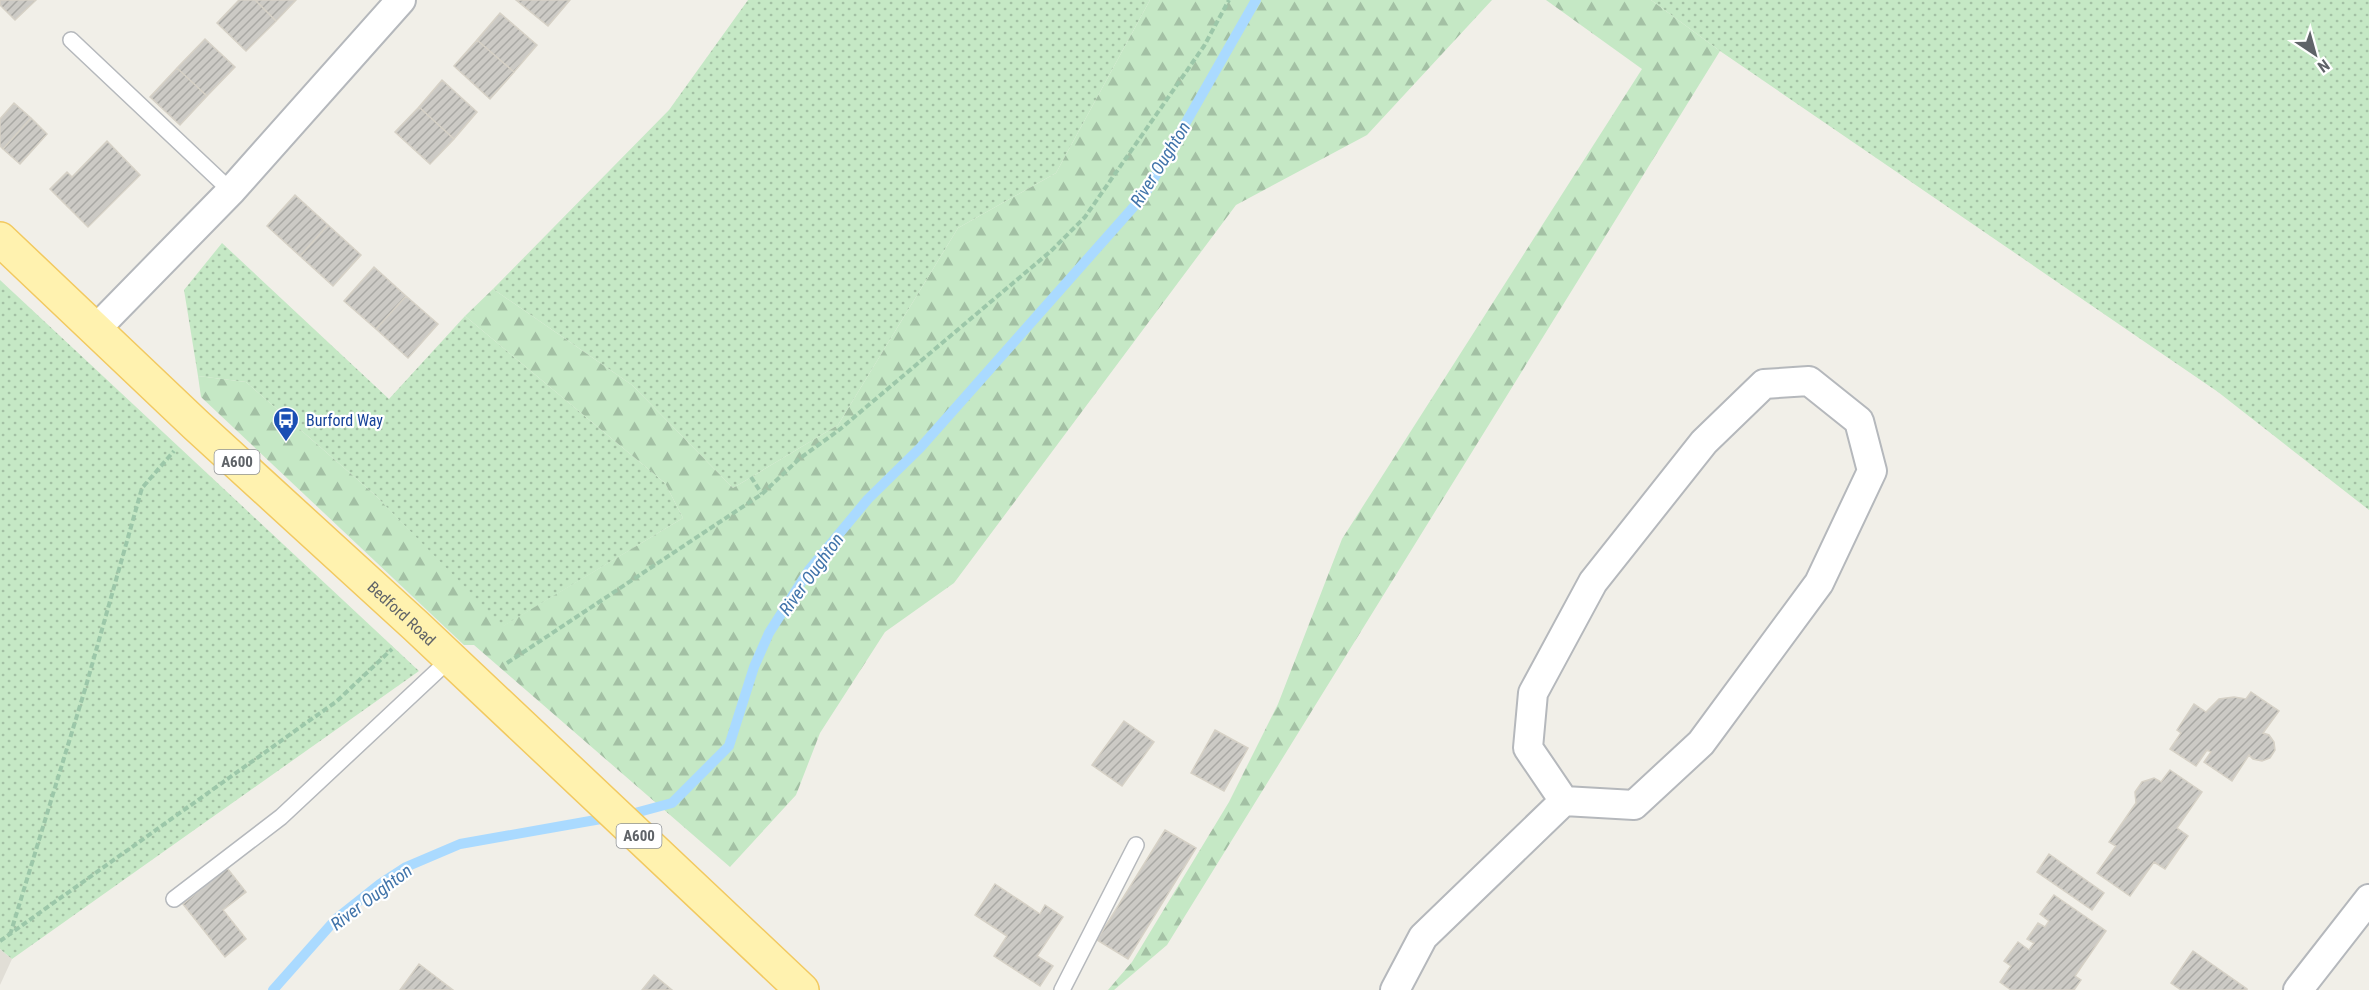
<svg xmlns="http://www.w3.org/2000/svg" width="2369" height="990" viewBox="0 0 2369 990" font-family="'Roboto Condensed',sans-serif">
<defs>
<pattern id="grass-dots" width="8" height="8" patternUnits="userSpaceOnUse" patternTransform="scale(1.5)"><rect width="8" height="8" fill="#c5e8c5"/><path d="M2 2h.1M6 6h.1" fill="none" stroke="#a3c0a4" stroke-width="1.8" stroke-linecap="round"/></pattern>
<pattern id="forest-firs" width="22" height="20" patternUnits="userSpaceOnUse" patternTransform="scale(1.5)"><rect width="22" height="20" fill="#c5e8c5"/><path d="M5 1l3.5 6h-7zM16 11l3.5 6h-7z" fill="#a3c0a4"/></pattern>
<pattern id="building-hatch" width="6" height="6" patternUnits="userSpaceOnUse" patternTransform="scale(1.5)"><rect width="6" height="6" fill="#cccac5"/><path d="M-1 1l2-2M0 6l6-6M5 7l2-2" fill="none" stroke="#a9a8a4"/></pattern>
</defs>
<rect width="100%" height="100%" fill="#f1efe8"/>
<path fill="#e1ded6" d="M0,949l12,10 -12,26z"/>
<path fill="url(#grass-dots)" d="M748,0h402l-94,173 -98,55 -120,197 -105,63 -101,-103 -139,-96 176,-179z
M1651,0h718v510l-151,-118 -498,-341z
M222,243l167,156 76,-83 200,167 18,35 -181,109 -127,-132 -129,-113 -48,-6 -14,-86z
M0,280l419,391 -407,288 -12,-10z"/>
<path fill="url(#forest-firs)" d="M1150,0h342l-125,135 -131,70 -282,378 -69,49 -65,101 -24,62 -66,72 -256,-222h-10l-263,-248 -3,-21 48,6 129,113 128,131 180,-108 -18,-35 -200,-167 28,-27 139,96 101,103 105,-63 120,-197 98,-55z
M1546,0h105l69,51 -553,894 -53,45h-6l24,-28 97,-160 49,-98 64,-165 300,-470z"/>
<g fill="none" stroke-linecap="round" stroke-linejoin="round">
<path stroke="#aadaff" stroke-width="10" d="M273,990l63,-71 44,-35 26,-17 54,-23 175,-31 37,-10 57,-57 25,-79 15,-34 40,-63 59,-71 52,-51 225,-254 111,-194"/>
</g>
<path fill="url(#building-hatch)" stroke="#d6d1c6" stroke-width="1.5" d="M0,0h36l-21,20 -15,-15z
M239,0h16l21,21 -30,30 -29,-28z
M255,0h41l-20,21z
M516,0h54l-22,26z
M500,13l37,32 -23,27 -37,-32z
M205,39l30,28 -28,29 -30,-28z
M477,40l37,32 -24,27 -36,-33z
M177,68l30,28 -27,29 -30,-28z
M442,80l35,32 -23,27 -35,-32z
M14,103l17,15 -28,31 -3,-3v-27z
M419,107l35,32 -24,25 -35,-32z
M31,118l16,16 -27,30 -17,-15z
M107,141l33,34 -52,52 -38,-38 17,-17 5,5z
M295,195l33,30 -28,31 -33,-30z
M328,225l33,30 -28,31 -33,-30z
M374,267l32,29 -30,33 -32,-28z
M406,296l32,28 -30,34 -32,-29z
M2251,692l28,19 -16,22 6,2 5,7 1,8 -5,8 -8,3 -9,-2 -4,-4 -17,26 -28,-19 7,-10 -4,-2 -11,16 -26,-17 11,-16 -4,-3 17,-26 12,8 13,-13 15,-2 12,2z
M1124,721l30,21 -32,44 -30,-21z
M1215,730l33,18 -24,43 -33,-18z
M2170,770l32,22 -25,36 11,8 -23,33 -11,-7 -24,34 -33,-23 19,-27 -7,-4 27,-39 -1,-11 7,-10 12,-4 7,4z
M1165,830l31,18 -68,111 -31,-19z
M2049,854l55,39 -12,17 -55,-38z
M227,868l19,24 -23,18 23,29 -21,18 -42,-53z
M995,884l45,30 5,-9 18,12 -26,39 16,10 -13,20 -46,-30 13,-20 -32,-21z
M2054,895l52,36 -31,45 6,4 -7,10h-63l-11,-8 11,-16 -7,-5 14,-19 11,8 5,-7 -7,-4 11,-16 7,4 4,-6 -9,-7z
M2193,951l54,38v1h-66l-10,-7z
M419,964l34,26h-53z
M654,975l18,15h-30z"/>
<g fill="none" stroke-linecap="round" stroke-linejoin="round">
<defs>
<path id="lane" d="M71,40l160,151
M174,899l107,-82 169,-158
M1062,990l74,-145"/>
<path id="street" d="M96,329l135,-138 170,-191
M1809,381l50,40 13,50 -53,112 -118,160 -67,62 -70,-4 -36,-53 5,-55 60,-111 111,-140 60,-58z
M1395,990l28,-53 141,-136
M2298,990l71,-91"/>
<g id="primary">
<path id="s1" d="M0,239l196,186 220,201 386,364"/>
</g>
</defs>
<use href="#lane" stroke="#b5b8bc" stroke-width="18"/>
<use href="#street" stroke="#b5b8bc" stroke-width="32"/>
<use href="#primary" stroke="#f2c960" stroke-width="36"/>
<path stroke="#9cc7a9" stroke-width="4" stroke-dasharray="6 3" stroke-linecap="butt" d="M751,477l11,17
M507,663l255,-169 37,-35 40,-29 212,-179 34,-34 119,-171 25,-46
M10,935l76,-249 56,-198 32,-37
M0,941l337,-240 55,-52"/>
<use href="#lane" stroke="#fff" stroke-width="15"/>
<use href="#street" stroke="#fff" stroke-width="28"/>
<use href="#primary" stroke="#fff2af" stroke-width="33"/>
</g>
<defs>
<symbol id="bus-pin" viewBox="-11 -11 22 30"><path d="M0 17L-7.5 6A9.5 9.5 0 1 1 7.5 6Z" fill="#1a4fb4" stroke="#fff"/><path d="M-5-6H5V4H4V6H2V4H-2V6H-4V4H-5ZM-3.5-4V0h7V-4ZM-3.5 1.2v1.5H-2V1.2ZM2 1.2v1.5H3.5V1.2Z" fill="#fff"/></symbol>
</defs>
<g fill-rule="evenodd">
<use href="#bus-pin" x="271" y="405" width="30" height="40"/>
</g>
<g text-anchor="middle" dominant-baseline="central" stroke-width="4.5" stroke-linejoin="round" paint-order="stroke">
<g fill="#fff" stroke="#8f9295" stroke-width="1.5">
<rect x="214.5" y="450" width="45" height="24" rx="4.5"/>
<rect x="616.5" y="824" width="45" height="24" rx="4.5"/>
</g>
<g font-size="15" font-weight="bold" fill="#5f6368">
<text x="237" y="462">A600</text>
<text x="639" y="836">A600</text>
</g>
<g font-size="16" fill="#164399" stroke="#fff" text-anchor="start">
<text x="306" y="420">Burford Way</text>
</g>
<g font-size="16" fill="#5f6368" stroke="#fff">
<text stroke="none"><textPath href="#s1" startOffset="549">Bedford Road</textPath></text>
</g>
<g font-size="18" font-style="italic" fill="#4174aa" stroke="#fff">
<text transform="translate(1160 164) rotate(-58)">River Oughton</text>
<text transform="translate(811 574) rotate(-54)">River Oughton</text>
<text transform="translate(371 897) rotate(-37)">River Oughton</text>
</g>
</g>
<g transform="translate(2315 54) rotate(144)" stroke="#ffffff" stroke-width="4.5" paint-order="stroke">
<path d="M0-4.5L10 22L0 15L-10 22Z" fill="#5f6368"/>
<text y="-9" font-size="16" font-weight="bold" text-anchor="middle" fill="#5f6368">N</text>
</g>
</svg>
